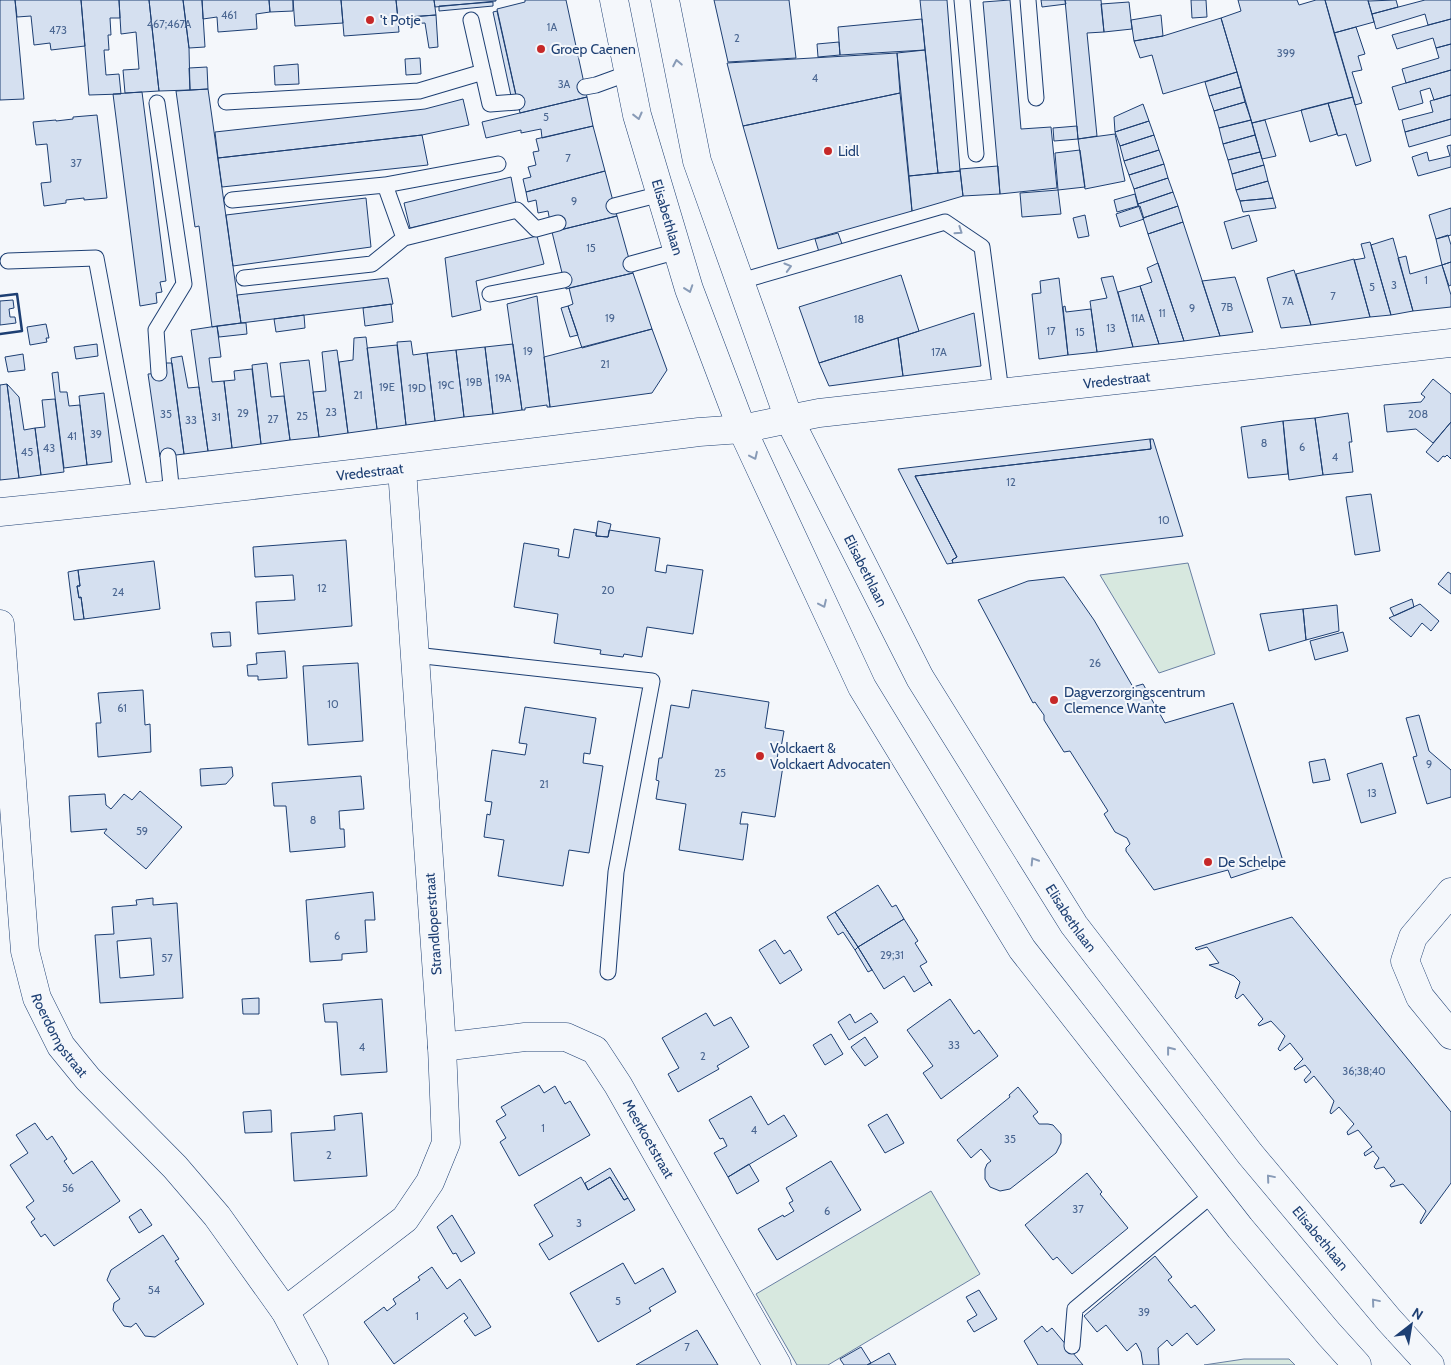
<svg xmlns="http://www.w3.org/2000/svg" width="1451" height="1365" viewBox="0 0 1451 1365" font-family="Cabin,sans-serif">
<rect width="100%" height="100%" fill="#f4f7fb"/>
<path fill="#d7e8df" stroke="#687fa3" d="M1188,563l27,91 -56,19 -59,-98z
M931,1191l49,83 -152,91h-31l-41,-71z
M1244,1359h45l6,6h-91z"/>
<path fill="#d5e0f0" stroke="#1d3f73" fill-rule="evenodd" d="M0,0h15l9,99 -24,1z
M15,0h66l4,46 -34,4 -1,-7 -16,2 -3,-29 -14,1z
M81,0h38l1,18h-10l1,17h-3l1,15h-5l2,25 13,-1 2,20 -32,1z
M119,0h30l10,91 -34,2 -2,-23 16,-1 -3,-37 -15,2z
M149,0h34l6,48 1,42 -31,1z
M183,0h19l3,47 -16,1z
M202,0h67l1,12 -14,2 1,15 -39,3 -1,-15 -14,2z
M269,0h24v11l-23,1z
M293,0h48l2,23 -48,3z
M341,0h55l3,32 -55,4z
M396,0h38l2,15 -38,3z
M434,0h62v1l-61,6z
M525,0h41l21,97 -67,16 -23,-104 28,-7z
M714,0h75l7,58 -68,4z
M920,0h27l13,171 -22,2z
M1010,0l11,129 30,-2 6,61 -57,6 -17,-192z
M1041,0h24l1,4 -24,3z
M1065,0h36l3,32 -17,1 10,103 -19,3z
M1191,0h15l1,17 -15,1z
M1238,0h59l2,5 17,-5h9l28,97 -101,26 -31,-105 20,-7z
M1325,0h43l6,22 -40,11z
M1396,0l2,7 -26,7 -4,-13z
M1425,0h26v19l-23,6 -3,-11 -49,15 -4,-15z
M493,2v4l-54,5v-5z
M1129,2l3,27 -28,3 -3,-28z
M497,11l22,98 -5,1 -21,-98z
M436,15l2,32 -9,1 -4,-25 -18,1v-7z
M1161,15l2,21 -29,5 -3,-21z
M1221,18l16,54 -74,22 -11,-39 -12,3 -6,-17 29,-5z
M922,19l3,31 -85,5 -2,-28z
M1451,19v25l-15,4 -3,-10 -36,11 -5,-14z
M1356,27l9,27 -7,2 4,14 -10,2 10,31 -7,2 -21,-72z
M839,42l1,13 -22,2 -1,-13z
M1451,44v26l-45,13 -4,-14 37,-11 -3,-10z
M925,50l13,123 -29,3 -12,-123z
M897,53l3,40 -157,33 -16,-63z
M420,58l1,16 -15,1 -1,-16z
M298,64l1,20 -24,1 -1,-19z
M207,67l1,22 -18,1 -1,-22z
M1451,70v25l-17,5 -4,-12 -10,3 3,12 -24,7 -7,-23z
M1237,72l4,15 -32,9 -4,-14z
M1241,87l4,15 -31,9 -5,-15z
M208,89l33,234 -29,4 -13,-101 -4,1 -19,-136z
M142,92l24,189 -6,1 2,10 -6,1 1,10 -17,3 -27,-212z
M900,93l12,118 -134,38 -35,-123z
M1451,95v24l-46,13 -3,-12 31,-8 -3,-11z
M587,97l6,29 -51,12 -1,-9 -20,4v-3l-35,8 -4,-16z
M1353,97l18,64 -15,5 -10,-32 -8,2 -10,-33z
M463,99l6,26 -47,10 -204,23 -3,-26 210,-23z
M1245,102l6,18 -32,8 -5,-17z
M1328,103l9,31 -27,8 -9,-32z
M1143,104l6,17 -34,11 -1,-15z
M97,115l10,83 -23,2v-2l-18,2v3l-22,3 -3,-23 10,-1 -4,-38 -11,1 -3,-23 23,-2v1l17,-2v-2z
M1451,119v16l-42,12 -4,-15z
M1251,120l4,15 -32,9 -4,-16z
M1265,120l11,36 -14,3 -10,-36z
M1149,121l5,14 -34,11 -5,-14z
M593,126l12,45 -79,21 -3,-13 8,-2 -3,-10 8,-2 -3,-13 6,-1 -3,-12z
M1077,126l1,13 -24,2 -1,-13z
M1115,134l10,47 -40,8 -7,-50z
M422,135l6,30 -206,22 -4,-29z
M1154,135l5,15 -35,11 -4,-15z
M1255,135l5,17 -32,8 -5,-16z
M1451,145v22l-33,9 -6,-19 15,-5 2,9 21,-5 -3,-10z
M1080,150l5,37 -27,3 -3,-37z
M1159,150l5,14 -35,11 -5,-14z
M1260,152l4,13 -32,9 -4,-14z
M1164,164l4,14 -34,11 -5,-14z
M1264,165l4,16 -32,9 -4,-16z
M998,166l2,28 -37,2 -3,-27z
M605,171l12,45 -57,14 -10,-8 -2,-11 -10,2 -2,-13 -8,2 -2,-10z
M960,171l3,25 -51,15 -3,-35z
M511,177l5,26 -106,25 -6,-25z
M1168,178l5,14 -35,12 -4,-15z
M1268,181l5,17 -33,3 -4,-11z
M1058,190l3,24 -39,3 -2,-24z
M1173,192l5,14 -35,12 -5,-14z
M1135,194l3,12 -21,6 -3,-12z
M366,198l5,49 -138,19 -7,-51z
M1273,198l3,10 -33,4 -3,-11z
M1140,206l4,13 -24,8 -4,-13z
M1178,206l5,16 -35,12 -5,-16z
M1451,208v27l-15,4 -7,-24z
M1085,215l4,21 -11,2 -5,-20z
M1249,215l8,26 -25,8 -8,-27z
M617,216l16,57 -67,16 -14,-57z
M1183,222l17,52 20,62 -36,5 -36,-107z
M838,233l4,11 -23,8 -4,-13z
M1448,235l3,10v17l-9,3 -6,-26z
M537,236l7,28 -68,17 5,29 -29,7 -7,-59z
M1393,238l20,73 -22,4 -20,-70z
M1370,242l1,3 20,70 -21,2 -16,-57 11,-2 -4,-14z
M1406,256l4,18 32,-9 9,30v12l-38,4 -15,-53z
M1354,259l16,58 -59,8 -15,-51z
M1451,262v23l-2,1 -7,-21z
M1158,263l26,78 -25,3 -19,-58 12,-4 -5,-14z
M1294,270l17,55 -30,3 -14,-50z
M633,273l19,56 -70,19 -14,-42 5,-2 -4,-16z
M901,275l18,56 -100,32 -20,-56z
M1113,276l20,71 -36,5 -7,-51 17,-3 -6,-20z
M1235,277l18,55 -33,4 -18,-55z
M388,278l5,26 -152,19 -4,-28z
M1059,278l9,77 -29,4 -7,-65 9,-1 -1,-12z
M1140,286l19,58 -26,3 -15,-55z
M537,296l13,111h-3v-2l-22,3v2h-3l-15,-106z
M13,300l1,8 -5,1 1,8h5l1,6 -16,2v-24z
M391,304l2,18 -28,4 -2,-18z
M568,306l10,29 -8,2 -9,-29z
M1065,306l1,6 25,-3 6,43 -29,3 -5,-48z
M974,313l7,53 -78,10 -5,-38z
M304,315l1,13 -29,4 -2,-13z
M241,323h5l1,11 -28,3 -2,-11z
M46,324l3,14h-3l1,4 -17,3 -3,-18z
M217,326l4,31 -12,1 3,24 12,-1 8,67 -24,3 -17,-121z
M652,329l15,41 -15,23 -102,14 -6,-50z
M366,337l11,92 -29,4 -9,-71 14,-2 1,-22z
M898,338l5,38 -74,10 -10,-23z
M411,341l2,14 14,-2 8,68 -29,4 -9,-83z
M97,344l1,12 -22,3 -2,-12z
M513,344l9,66 -29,4 -8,-67z
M397,345l9,80 -29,4 -10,-81z
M485,347l8,67 -29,3 -8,-67z
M337,350l11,83 -29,4 -6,-45 13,-1 -4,-39z
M456,350l8,67 -29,4 -8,-68z
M23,354l2,16 -17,2 -3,-15z
M182,356l6,32 11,-1 9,64 -24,3 -13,-96z
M309,360l10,77 -29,3 -10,-77z
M162,363h10l12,91 -24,3 -12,-83 15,-1z
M267,363l4,34 13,-1 6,44 -29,4 -9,-79z
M252,369l9,75 -29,4 -8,-67 11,-1 -1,-9z
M58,372l2,20h7l2,14 11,-1 7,60 -23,3 -12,-95z
M1433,379l18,15v28l-18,21 -17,-14 -29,3 -3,-27 37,-3 4,-5 -4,-3z
M7,384l12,13 5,33 11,-2 6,47 -22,3z
M7,384l12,94 -19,2v-95z
M104,393l8,69 -25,3 -8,-69z
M55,399l9,73 -23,3 -6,-47 10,-1 -3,-27z
M1348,413l4,29h-3l4,30 -30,3 -8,-57z
M1315,418l8,57 -34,5 -6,-59z
M1283,421l5,53 -40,4 -7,-51z
M1451,422v37l-4,-4 -2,2 -2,-1 -5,6 -12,-10z
M1150,439h3l30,97 -230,27 -1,-3 5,-3 -42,-81 236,-27z
M1150,439l1,10 -236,27 42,81 -5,3 1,3 -6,1 -49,-95z
M1371,494l9,57 -25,4 -9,-58z
M598,521l13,3 -3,13 -12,-1z
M574,529l22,4v3l12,1 1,-7 51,8 -5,33 11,2 1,-8 36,5 -10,64 -46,-7 -5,30 -18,-3 -1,3 -23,-3 1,-4 -47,-7 4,-29 -44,-7 10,-64 35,6 -1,7 11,2z
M346,540l6,86 -94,8 -2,-32 39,-2 -2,-25 -38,2 -2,-30z
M154,561l6,48 -76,10 -3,-22 -2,1 -2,-12h3l-2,-16z
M78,570l2,16h-3l2,12 2,-1 3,22 -10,1 -6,-48z
M1448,572l3,2v20l-13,-10z
M1064,577l30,43 39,67 10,-3 22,39 68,-20 50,158 -52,17 -3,-8 -74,20 -28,-39v-3l4,-4 -3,-6 -12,-6 -11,-18 4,-3 -38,-60 -6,1 -20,-32v-5l-5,-7 -4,-6 -2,1 -55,-103 50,-19z
M1412,599l2,8 -20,9 -4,-8z
M1420,604l19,17 -8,10 -9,-8 -11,14 -22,-19z
M1337,605l2,26 -33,9 -3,-31z
M1303,609l3,31 -37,11 -9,-37z
M230,632l1,14 -18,1 -2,-14z
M1343,632l5,19 -33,9 -5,-19z
M285,651l2,27 -29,2v-4h-10l-1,-11 10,-1 -1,-11z
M358,663l5,78 -55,4 -5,-79z
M143,690l2,35 5,-1 1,28 -53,5 -2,-34h5l-3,-30z
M692,690l77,12 -4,26 19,3 -4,22h-2l-2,12 7,1 -8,51 -33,-5 -2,12h8l-5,36 -64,-10 7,-46 -30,-5 3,-18 -3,-1 3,-22h3l9,-53 18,3z
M525,707l71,11 -6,36 -6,-1 -1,10 20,3 -14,87 -20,-3 -6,36 -65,-10 6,-36 -20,-3 3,-23 3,1 2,-13 -7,-1 7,-51 33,5 2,-11 -8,-1z
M1419,715l10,36 22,19v27l-24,7 -14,-47 4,-1 -11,-38z
M1325,759l5,21 -17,3 -4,-21z
M1382,763l14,50 -35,10 -14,-49z
M232,767l1,9 -7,8 -25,2 -1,-17z
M361,776l3,33 -25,2 1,18h4l1,18 -55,5 -4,-46h-12l-2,-23z
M140,791l42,36 -36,42 -42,-36 3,-4 -36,3 -2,-36 36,-2 1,11 5,4 13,-15 8,6z
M878,885l14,22 4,-2 8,14 -46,28 -23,-35z
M373,892l2,28h-10l2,32 -25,2v6l-32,2 -4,-62z
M153,898v7l24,-2 6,95 -83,5 -5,-68 19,-1 -2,-27 25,-2 -1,-5zM151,938l3,37 -34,3 -3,-37z
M835,912l23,35 -3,3 -12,-18 -5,3 -11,-18z
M1292,917l159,195v71l-30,41 -1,-2 6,-11 -23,-27 -12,3 -1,-2 5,-4 -11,-14 -8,2 -2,-2 5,-9 -6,-7 -8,5 -1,-3 8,-6 -14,-17 -10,5 -1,-3 7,-8 -15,-17 -8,7 -1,-2 4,-11 -20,-25 -8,7 -2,-3 7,-8 -6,-7 -10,5 -1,-2 9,-9 -13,-16 -10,8 -2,-2 7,-13 -14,-15 -12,5 -1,-2 5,-5 -20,-25 -6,5 -2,-2 5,-15 -6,-6 -25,-11 10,-2 -12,-16 -10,3 -2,-2z
M904,919l14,22 -3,2 12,19 -7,4 12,20 -2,-4 -16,10 -10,-16 -20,13 -26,-42z
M775,940l9,14 6,-4 12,20 -22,14 -21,-34z
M858,947l14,23 -4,2 -13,-22z
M259,998v16h-16l-1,-15z
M382,999l5,73 -46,3 -4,-53h-12l-2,-18z
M950,999l24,35 5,-4 19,26 -57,43 -18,-26 10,-7 -26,-36z
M706,1013l8,13 17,-9 18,30 -32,19 2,3 -41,23 -10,-18 11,-6 -17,-30z
M871,1013l7,9 -29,18 -11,-18 12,-8 5,9z
M831,1034l12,20 -18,11 -12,-20z
M865,1037l13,20 -13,9 -14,-19z
M539,1085l5,8 11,-7 10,18 5,-3 20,34 -71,41 -19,-34 6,-4 -10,-17 10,-6 -5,-8z
M1018,1087l20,25 -5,4 6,8h9l5,1 8,9v9l-5,10 -46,36 -10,2 -10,-4 -5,-8v-10l2,-5 4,-3 -10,-12 -10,9 -14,-18 53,-43 -1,-2z
M751,1096l17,29 16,-10 13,21 -69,41 -14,-24 13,-7 -4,-8 -3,1 -11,-19z
M271,1110l1,22 -27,1 -2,-21z
M362,1113l5,63 -73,5 -3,-48 44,-3 -1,-14z
M887,1114l17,29 -19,10 -17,-28z
M35,1123l12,17 5,-4 15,23 -3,2 9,13 19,-13 28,40 -66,45 -9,-12 -4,3 -10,-15 4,-3 -9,-12 8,-6 -24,-36 18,-12 -12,-18z
M831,1161l30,49 -84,50 -19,-31 25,-14 1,2 10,-6 -5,-8 4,-2 -7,-13z
M749,1164l10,17 -22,13 -9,-17z
M610,1168l18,30 -4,2 -14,-23 -22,13 -3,-7z
M1087,1173l15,19 -2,2 28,34 -56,46 -15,-17 -4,3 -28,-35z
M581,1177l7,13 22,-13 14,23 4,-2 7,12 -86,50 -10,-16 14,-8 -19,-31z
M141,1209l11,16 -13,8 -10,-16z
M452,1215l23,38 -14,9 -5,-9 -3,1 -16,-27z
M163,1235l16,24 -4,2 29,43 -49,33 -10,-1 -9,-13 -5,4 -7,-1 -11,-16 1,-7 6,-4 -13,-19 4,-10z
M1155,1256l17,21 -4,3 23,28 4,-3 20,25 -18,15 -10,-12 -15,13 -5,-6 -9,8 1,17h-16l-2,-13 -5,-9 -9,8 -21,-26 -9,7 -13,-16z
M623,1263l12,21 28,-16 13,24 -27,16 2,3 -53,31 -28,-49z
M432,1267l15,22 13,-10 31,48 -16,9 -11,-15 4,-3 -4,-5 -70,51 -30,-42 20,-15 3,4 9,-7 -3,-5 27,-19 -2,-3z
M979,1290l18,29 -23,13 -7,-11 10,-6 -11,-18z
M1042,1326l5,6 5,-4 31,37h-45l-14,-24z
M697,1330l21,35h-82z
M861,1347l10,16 -4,2h-23l-4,-6z
M889,1353l7,12h-29l4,-2z"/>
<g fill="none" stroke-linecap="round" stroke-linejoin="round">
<defs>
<path id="service" d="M962,0l14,154
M1028,0l8,98
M471,20l19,84 27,-2
M585,87l11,-2 33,-12
M226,102l193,-11 64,-19
M157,103l27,181 -28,46 3,43
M385,185l19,53
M232,200l153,-15 113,-21
M614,206l47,-12
M8,261l88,-3 45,240
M631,264l47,-13
M244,278l128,-14 32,-26 113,-28 19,19 22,-6
M741,281l204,-59 37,25 19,145
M490,294l74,-14
M168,456l4,39
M415,655l237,26 -36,191 -8,100
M1072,1346l3,-37 138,-115"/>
<g id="minor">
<path id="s1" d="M789,419l30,-6 632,-70"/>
<path id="s2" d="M0,512c234,-23 466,-51 699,-80l43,-3"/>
<path id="s3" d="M0,624l25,327 12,47 24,48 27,33 87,88 42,49 68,95 29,54"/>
<path d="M1451,892l-38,45 -8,24 15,36 31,38"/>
<path id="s4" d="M442,1047l83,-10h41l29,13 23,35 159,280"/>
<path d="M285,1311l120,-92 25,-37 16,-39 -4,-96 -40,-578"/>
</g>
<g id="primary">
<path id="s5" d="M614,0l23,115 52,174 53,140 120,258 160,262 218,279 89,106 28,31"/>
<path id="s6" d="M665,0l32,161 92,258 131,259 154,247 176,229 139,166 41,45"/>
<path d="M742,429l47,-10"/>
</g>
</defs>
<use href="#service" stroke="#1d3f73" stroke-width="17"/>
<use href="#minor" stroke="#1d3f73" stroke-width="29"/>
<use href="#primary" stroke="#1d3f73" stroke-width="29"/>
<use href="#service" stroke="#f4f7fb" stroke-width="15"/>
<use href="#minor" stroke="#f4f7fb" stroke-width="28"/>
<use href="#primary" stroke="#f4f7fb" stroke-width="28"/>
<path stroke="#1d3f73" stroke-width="2.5" d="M0,296l17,-2 5,37 -22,3"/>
</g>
<defs><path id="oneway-chevron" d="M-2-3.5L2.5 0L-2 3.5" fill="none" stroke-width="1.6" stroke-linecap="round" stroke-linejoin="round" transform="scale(1.25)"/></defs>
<g stroke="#889bb7">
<use href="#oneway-chevron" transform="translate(677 63) rotate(-101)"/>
<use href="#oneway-chevron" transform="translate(638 116) rotate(76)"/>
<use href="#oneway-chevron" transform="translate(959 231) rotate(34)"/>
<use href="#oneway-chevron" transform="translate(788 267) rotate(-16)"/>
<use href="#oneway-chevron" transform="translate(689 289) rotate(71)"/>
<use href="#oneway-chevron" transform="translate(754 456) rotate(65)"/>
<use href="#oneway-chevron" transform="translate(823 604) rotate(65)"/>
<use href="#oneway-chevron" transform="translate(1034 861) rotate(-122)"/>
<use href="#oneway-chevron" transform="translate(1170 1050) rotate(-128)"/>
<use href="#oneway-chevron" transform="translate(1270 1178) rotate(-130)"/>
<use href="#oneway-chevron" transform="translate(1375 1302) rotate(-130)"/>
</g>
<g fill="#c62828" stroke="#f4f7fb" stroke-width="2">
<circle cx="370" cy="20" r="5"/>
<circle cx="541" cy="49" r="5"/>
<circle cx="828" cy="151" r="5"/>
<circle cx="1054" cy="700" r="5"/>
<circle cx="760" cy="756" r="5"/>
<circle cx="1208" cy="862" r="5"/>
</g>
<g text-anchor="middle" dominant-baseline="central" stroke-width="4" stroke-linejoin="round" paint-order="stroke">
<g font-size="11" fill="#4b6792">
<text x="229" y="15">461</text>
<text x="169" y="24">467;467A</text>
<text x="552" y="27">1A</text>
<text x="58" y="30">473</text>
<text x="737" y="38">2</text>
<text x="1286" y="53">399</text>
<text x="815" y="78">4</text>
<text x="564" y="84">3A</text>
<text x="546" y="117">5</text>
<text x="568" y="158">7</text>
<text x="76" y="163">37</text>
<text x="574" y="201">9</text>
<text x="591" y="248">15</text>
<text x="1426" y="280">1</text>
<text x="1394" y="285">3</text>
<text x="1372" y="287">5</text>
<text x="1333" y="296">7</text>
<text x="1288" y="301">7A</text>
<text x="1227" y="307">7B</text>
<text x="1192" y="308">9</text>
<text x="1162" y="313">11</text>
<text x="610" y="318">19</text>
<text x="1138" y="318">11A</text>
<text x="859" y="319">18</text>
<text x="1111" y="328">13</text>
<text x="1051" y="331">17</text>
<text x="1080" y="332">15</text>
<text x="528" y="351">19</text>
<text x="939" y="352">17A</text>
<text x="605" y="364">21</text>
<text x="503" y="378">19A</text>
<text x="474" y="382">19B</text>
<text x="446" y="385">19C</text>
<text x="387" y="387">19E</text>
<text x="417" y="388">19D</text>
<text x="358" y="395">21</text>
<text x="331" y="412">23</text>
<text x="243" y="413">29</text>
<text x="166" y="414">35</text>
<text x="1418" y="414">208</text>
<text x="302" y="416">25</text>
<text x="216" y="417">31</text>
<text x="273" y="419">27</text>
<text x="191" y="420">33</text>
<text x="96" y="434">39</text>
<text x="72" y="436">41</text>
<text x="1264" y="443">8</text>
<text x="1302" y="447">6</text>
<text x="49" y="448">43</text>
<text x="27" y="452">45</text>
<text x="1335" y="457">4</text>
<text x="1011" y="482">12</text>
<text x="1164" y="520">10</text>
<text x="322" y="588">12</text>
<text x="608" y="590">20</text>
<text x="118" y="592">24</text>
<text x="1095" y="663">26</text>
<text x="333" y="704">10</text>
<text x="122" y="708">61</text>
<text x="1429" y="764">9</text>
<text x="720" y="773">25</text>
<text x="544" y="784">21</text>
<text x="1372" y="793">13</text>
<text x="313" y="820">8</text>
<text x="142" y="831">59</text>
<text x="337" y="936">6</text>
<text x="892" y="955">29;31</text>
<text x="167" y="958">57</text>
<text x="954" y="1045">33</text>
<text x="362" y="1047">4</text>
<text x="703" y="1056">2</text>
<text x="1364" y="1071">36;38;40</text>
<text x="543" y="1128">1</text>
<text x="754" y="1130">4</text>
<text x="1010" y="1139">35</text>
<text x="329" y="1155">2</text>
<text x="68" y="1188">56</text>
<text x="1078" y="1209">37</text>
<text x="827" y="1211">6</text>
<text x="579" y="1223">3</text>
<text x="154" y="1290">54</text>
<text x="618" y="1301">5</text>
<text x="1144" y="1312">39</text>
<text x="417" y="1316">1</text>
<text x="687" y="1347">7</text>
</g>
<g font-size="14" fill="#1d3f73" stroke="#f4f7fb" text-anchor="start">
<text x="380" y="20">'t Potje</text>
<text x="551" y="49">Groep Caenen</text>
<text x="838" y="151">Lidl</text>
<text x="1064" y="692">Dagverzorgingscentrum<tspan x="1064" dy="16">Clemence Wante</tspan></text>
<text x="770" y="748">Volckaert &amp;<tspan x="770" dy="16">Volckaert Advocaten</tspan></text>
<text x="1218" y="862">De Schelpe</text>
</g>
<g font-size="14" fill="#1d3f73" stroke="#f4f7fb">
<text stroke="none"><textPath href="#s5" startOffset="224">Elisabethlaan</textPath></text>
<text stroke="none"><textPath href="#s1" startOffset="330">Vredestraat</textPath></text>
<text stroke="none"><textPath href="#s2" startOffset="372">Vredestraat</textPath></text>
<text stroke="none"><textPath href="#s6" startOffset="608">Elisabethlaan</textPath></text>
<text stroke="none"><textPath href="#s6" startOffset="1012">Elisabethlaan</textPath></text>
<text transform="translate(433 924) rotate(-94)">Strandloperstraat</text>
<text stroke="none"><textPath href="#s3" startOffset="420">Roerdompstraat</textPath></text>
<text stroke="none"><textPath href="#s4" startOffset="260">Meerkoetstraat</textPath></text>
<text stroke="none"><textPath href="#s6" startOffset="1418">Elisabethlaan</textPath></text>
</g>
</g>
<g transform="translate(1411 1325) rotate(31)" stroke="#f4f7fb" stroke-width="4" paint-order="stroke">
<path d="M0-4L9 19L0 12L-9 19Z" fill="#1d3f73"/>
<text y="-8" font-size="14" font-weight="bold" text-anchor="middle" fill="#1d3f73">N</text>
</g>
</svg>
